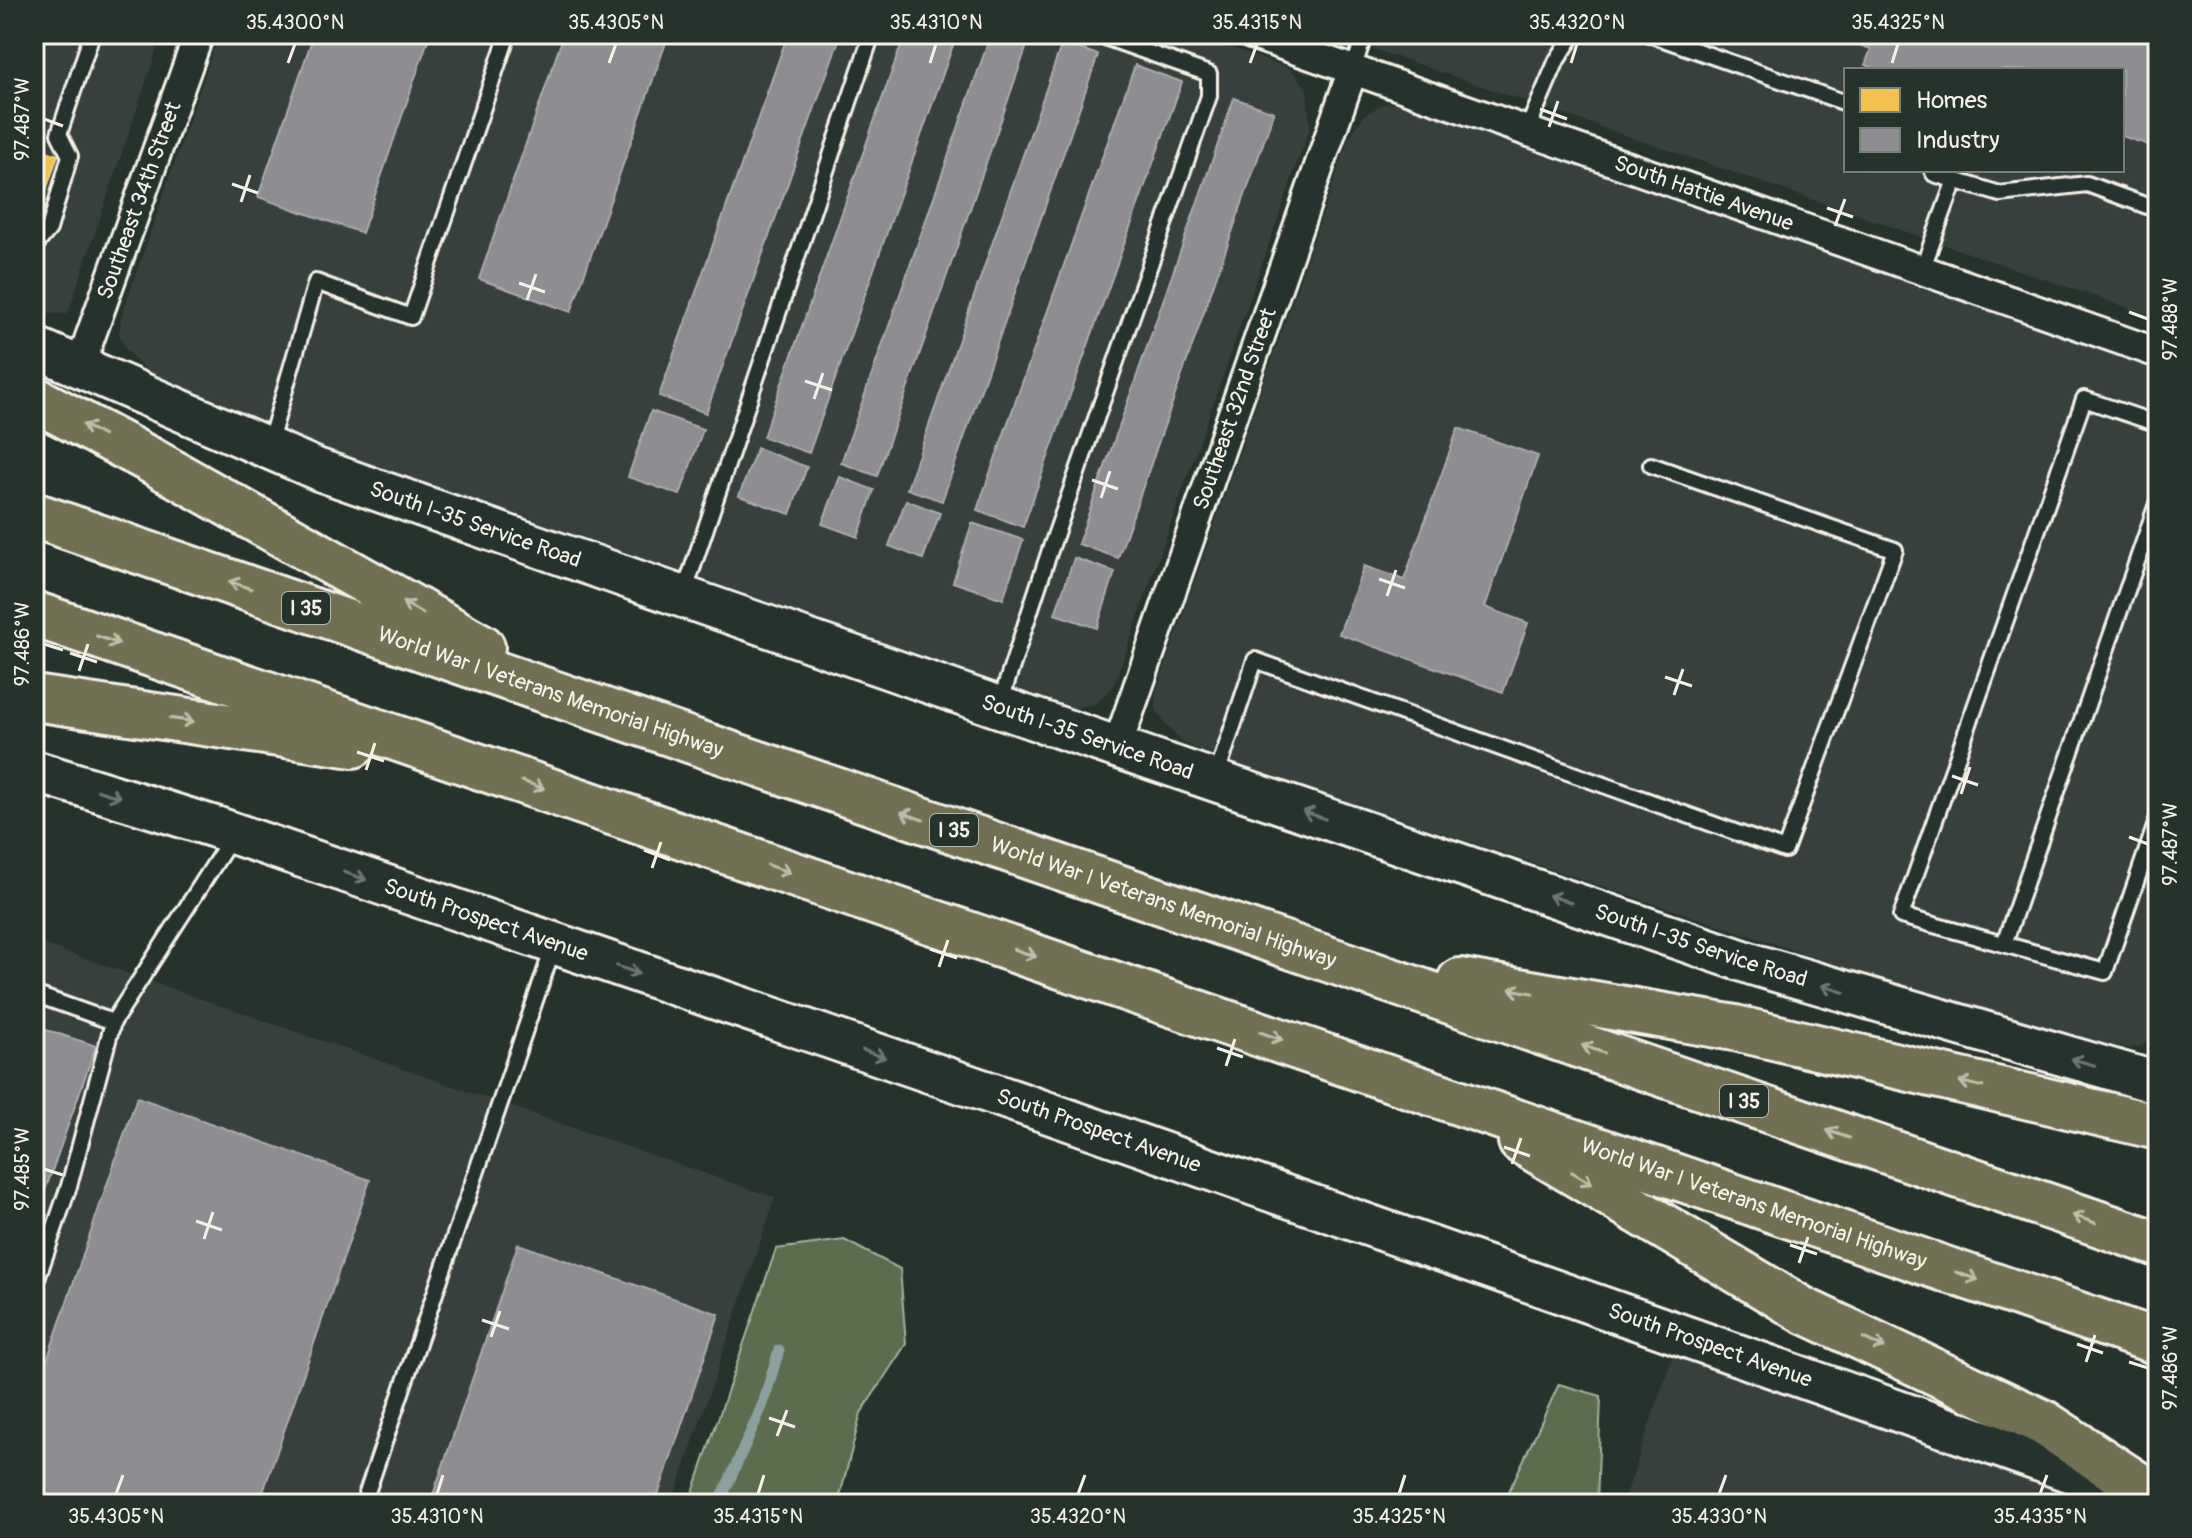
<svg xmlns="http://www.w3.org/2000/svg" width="2192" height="1538" viewBox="0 0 2192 1538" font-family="Pangolin,sans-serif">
<rect width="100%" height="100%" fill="#26332d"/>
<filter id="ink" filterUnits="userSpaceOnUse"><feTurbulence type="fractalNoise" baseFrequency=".0125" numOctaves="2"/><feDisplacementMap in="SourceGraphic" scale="16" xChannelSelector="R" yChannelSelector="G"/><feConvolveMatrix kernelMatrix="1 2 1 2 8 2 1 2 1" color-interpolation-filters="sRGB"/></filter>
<g filter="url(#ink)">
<path fill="#39403e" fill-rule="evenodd" d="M34,34h128l-94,279 -34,2z
M219,34h973l99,35 16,20 3,38 -196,558 -19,19 -22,4 -556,-194 -136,-44 -218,-87 -24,-19 -13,-15 -7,-15 2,-16z
M1330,34h828v284zM1846,70h276v100h-276z
M1395,103l763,262 -1,671 -18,11 -15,1 -199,-54 -712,-238 -30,-14 -18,-18 -8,-13 -2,-16 194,-557 15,-23 20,-11z
M34,941l741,257 -103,306h-638z
M1673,1355l290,102 134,47h-474z"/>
<path fill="#5c6d50" stroke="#a8af9c" stroke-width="2" d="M844,1240l56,29 6,75 -45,69 -23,91h-149l87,-255z
M1559,1384l42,12 -4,108h-94z"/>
<path fill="#f2c14e" stroke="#f3cf7c" stroke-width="2" d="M34,147l24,8 -15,44 -9,-3z"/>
<path fill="#8d8d92" stroke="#acabac" stroke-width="2" d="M314,34h116l-68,199 -104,-36z
M564,34h105l-98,278 -92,-33z
M788,34h53l-135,379 -47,-17z
M905,34h52l-148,419 -46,-16z
M991,34h40l-154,442 -36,-13z
M1826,34h332v114l-36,-12v-66h-242l-15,-5 6,-16z
M1062,43l36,12 -156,446 -35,-12z
M1135,65l47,17 -159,445 -46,-17z
M1234,98l40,14 -156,446 -40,-14z
M651,411l52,18 -23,66 -52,-18z
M1458,428l80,28 -53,151 43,16 -25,69 -164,-58 25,-68 40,14z
M757,448l50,19 -17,47 -51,-18z
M840,477l34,13 -16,47 -36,-13z
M906,500l34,13 -17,46 -34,-13z
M972,523l51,17 -20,59 -50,-17z
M1074,558l41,14 -18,56 -42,-14z
M34,1026l62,20 -62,176z
M137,1097l233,83 -111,324h-225v-106z
M518,1244l201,70 -64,190h-225z"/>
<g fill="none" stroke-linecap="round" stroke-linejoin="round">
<path stroke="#8ca19e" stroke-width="11" d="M719,1504l44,-100 16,-54"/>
<defs>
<path id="service" d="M1649,34l197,69
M1353,69l12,-35
M1527,130l30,-70 17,-26
M1932,170l2,4 66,20 87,-10 71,26
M34,247l15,-18 21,-73 -11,-22 33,-100
M1922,270l33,-90
M2158,424l-74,-25 -183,517 204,56 53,-154
M269,445l47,-163 95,35 97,-283
M683,596l189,-562
M1000,703l48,-147 161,-460v-22l-113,-40
M1216,777l39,-117 530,190 110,-300 -244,-85
M2004,944l154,-443
M34,994l79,28
M34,1288l35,-102 44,-164 119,-185
M363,1504l191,-559"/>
<g id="minor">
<path id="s1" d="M1251,34l907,319"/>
<path id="s2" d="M79,368l120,-334"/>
<path id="s3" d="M1117,747l236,-678"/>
</g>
<g id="secondary">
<path id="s4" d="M34,347l285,123 680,237 756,258 403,118"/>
<path id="s5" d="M34,771l181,56 831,285 1091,383"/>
</g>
<g id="motorway">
<path d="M34,399l118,62 330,186"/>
<path id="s6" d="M34,515l2124,729"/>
<path id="s7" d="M34,614l2124,728"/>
<path d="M34,698l319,47"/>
<path d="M1460,981l275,47 423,99"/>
<path d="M1521,1141l282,169 241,113 114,75"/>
</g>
</defs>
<use href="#service" stroke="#f4f1e8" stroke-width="20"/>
<use href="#minor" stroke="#f4f1e8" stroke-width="34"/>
<use href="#secondary" stroke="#f4f1e8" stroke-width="46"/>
<use href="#motorway" stroke="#f4f1e8" stroke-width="50"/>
<use href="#service" stroke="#26332d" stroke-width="14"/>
<use href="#minor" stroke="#26332d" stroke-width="28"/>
<use href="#secondary" stroke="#26332d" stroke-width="40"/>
<use href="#motorway" stroke="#716f52" stroke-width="44"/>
</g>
<defs><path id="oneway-shaft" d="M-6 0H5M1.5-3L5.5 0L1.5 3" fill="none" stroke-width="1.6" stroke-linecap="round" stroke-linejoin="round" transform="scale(2)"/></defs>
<g stroke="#c0bdac">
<use href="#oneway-shaft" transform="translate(93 430) rotate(-152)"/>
<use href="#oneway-shaft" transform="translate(240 585) rotate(-161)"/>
<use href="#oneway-shaft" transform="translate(413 608) rotate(-151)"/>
<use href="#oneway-shaft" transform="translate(108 640) rotate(19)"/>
<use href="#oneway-shaft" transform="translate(182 720) rotate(8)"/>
<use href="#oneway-shaft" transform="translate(533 785) rotate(19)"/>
<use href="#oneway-shaft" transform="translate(912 816) rotate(-161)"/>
<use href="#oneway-shaft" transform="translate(779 869) rotate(19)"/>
<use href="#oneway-shaft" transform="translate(1025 953) rotate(19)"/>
<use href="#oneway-shaft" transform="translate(1521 991) rotate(-170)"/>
<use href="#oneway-shaft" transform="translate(1271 1036) rotate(19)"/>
<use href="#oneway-shaft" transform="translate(1593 1049) rotate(-161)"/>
<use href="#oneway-shaft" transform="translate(1971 1084) rotate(-167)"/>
<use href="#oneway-shaft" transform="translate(1838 1134) rotate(-161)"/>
<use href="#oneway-shaft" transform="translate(1582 1178) rotate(31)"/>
<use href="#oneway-shaft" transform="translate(2084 1219) rotate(-161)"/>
<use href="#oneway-shaft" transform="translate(1967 1276) rotate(19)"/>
<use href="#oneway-shaft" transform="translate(1874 1343) rotate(25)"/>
</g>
<g stroke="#6e766e">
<use href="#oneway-shaft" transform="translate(109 794) rotate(17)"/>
<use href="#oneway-shaft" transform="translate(1314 815) rotate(-161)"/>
<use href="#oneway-shaft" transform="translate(355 876) rotate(19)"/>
<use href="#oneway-shaft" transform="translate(1560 899) rotate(-161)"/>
<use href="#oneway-shaft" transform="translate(628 970) rotate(19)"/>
<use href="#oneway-shaft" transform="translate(1833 989) rotate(-163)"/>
<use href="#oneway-shaft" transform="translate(874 1054) rotate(19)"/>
<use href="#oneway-shaft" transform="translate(2083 1062) rotate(-164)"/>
</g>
</g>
<path fill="none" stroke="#f4f1e8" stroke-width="3" d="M288,63l7,-19M609,63l7,-19M930,63l6,-19M1250,63l7,-19M1571,63l6,-19M1892,63l6,-19M1540,109l27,10M44,119l19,7M1549,127l9,-26M232,184l26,9M241,202l9,-27M1827,208l26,9M1835,226l10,-27M519,283l26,9M527,300l9,-26M2129,312l19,7M805,381l27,9M814,399l9,-26M1092,480l26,9M1101,498l9,-27M1379,579l26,9M1387,596l9,-26M44,644l19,6M70,653l27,9M79,671l9,-27M1665,677l27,9M1674,695l9,-26M357,752l27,9M366,770l9,-27M1952,776l26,9M1961,794l9,-27M2129,837l19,7M644,850l26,10M652,868l9,-26M930,949l27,9M939,967l9,-27M1217,1048l26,9M1226,1066l9,-27M1504,1147l26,9M1512,1164l9,-26M44,1169l19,6M196,1221l26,9M204,1239l9,-27M1790,1245l27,9M1799,1263l9,-26M482,1320l27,9M491,1337l9,-26M2077,1344l26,9M2086,1362l9,-27M2129,1362l19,6M769,1418l26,9M777,1436l10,-26M116,1494l7,-19M437,1494l6,-19M758,1494l6,-19M1078,1494l7,-19M1399,1494l6,-19M1719,1494l7,-19M2040,1494l7,-19"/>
<g text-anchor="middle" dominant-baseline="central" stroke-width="8" stroke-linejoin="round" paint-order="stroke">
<g fill="#26332d" stroke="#b6b8b0" stroke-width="2">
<rect x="282" y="592" width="48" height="32" rx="6"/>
<rect x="930" y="814" width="48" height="32" rx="6"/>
<rect x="1720" y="1085" width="48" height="32" rx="6"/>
</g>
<g font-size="20" font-weight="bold" fill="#f4f1e8">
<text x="306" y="608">I 35</text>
<text x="954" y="830">I 35</text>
<text x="1744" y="1101">I 35</text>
</g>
<g font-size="22" fill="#f4f1e8" stroke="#26332d">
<text stroke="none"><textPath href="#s1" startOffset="480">South Hattie Avenue</textPath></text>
<text stroke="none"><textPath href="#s2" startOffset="178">Southeast 34th Street</textPath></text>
<text stroke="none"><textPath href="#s3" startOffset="358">Southeast 32nd Street</textPath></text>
<text stroke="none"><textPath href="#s4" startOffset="476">South I-35 Service Road</textPath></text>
<text stroke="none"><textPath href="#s6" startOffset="546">World War I Veterans Memorial Highway</textPath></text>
<text stroke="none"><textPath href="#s4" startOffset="1124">South I-35 Service Road</textPath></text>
<text stroke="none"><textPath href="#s6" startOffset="1194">World War I Veterans Memorial Highway</textPath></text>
<text stroke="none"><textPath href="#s5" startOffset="476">South Prospect Avenue</textPath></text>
<text stroke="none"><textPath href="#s4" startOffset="1772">South I-35 Service Road</textPath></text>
<text stroke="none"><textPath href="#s5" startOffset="1124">South Prospect Avenue</textPath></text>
<text stroke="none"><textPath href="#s7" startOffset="1818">World War I Veterans Memorial Highway</textPath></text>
<text stroke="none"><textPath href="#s5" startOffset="1772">South Prospect Avenue</textPath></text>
</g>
</g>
<rect width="2192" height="1538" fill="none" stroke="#26332d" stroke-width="88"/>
<rect x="1844" y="68" width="280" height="104" fill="#26332d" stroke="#787f78" stroke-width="2"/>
<rect x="1860" y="88" width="40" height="24" fill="#f2c14e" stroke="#787f78" stroke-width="2"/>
<text x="1916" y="108" font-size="24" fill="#f4f1e8">Homes</text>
<rect x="1860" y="128" width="40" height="24" fill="#8d8d92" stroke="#787f78" stroke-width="2"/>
<text x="1916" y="148" font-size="24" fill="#f4f1e8">Industry</text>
<rect x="44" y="44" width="2104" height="1450" fill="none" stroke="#f4f1e8" stroke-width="3"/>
<g font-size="20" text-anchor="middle" fill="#f4f1e8">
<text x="295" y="29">35.4300°N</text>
<text x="616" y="29">35.4305°N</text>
<text x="936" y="29">35.4310°N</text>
<text x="1257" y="29">35.4315°N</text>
<text x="1577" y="29">35.4320°N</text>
<text x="1898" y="29">35.4325°N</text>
<text transform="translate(22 119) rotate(-90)" y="7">97.487°W</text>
<text transform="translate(2170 319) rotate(-90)" y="7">97.488°W</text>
<text transform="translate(22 644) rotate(-90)" y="7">97.486°W</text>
<text transform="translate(2170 844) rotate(-90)" y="7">97.487°W</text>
<text transform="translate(22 1169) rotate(-90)" y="7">97.485°W</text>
<text transform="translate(2170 1368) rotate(-90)" y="7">97.486°W</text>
<text x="116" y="1523">35.4305°N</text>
<text x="437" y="1523">35.4310°N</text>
<text x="758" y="1523">35.4315°N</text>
<text x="1078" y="1523">35.4320°N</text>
<text x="1399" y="1523">35.4325°N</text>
<text x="1719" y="1523">35.4330°N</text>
<text x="2040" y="1523">35.4335°N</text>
</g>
</svg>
